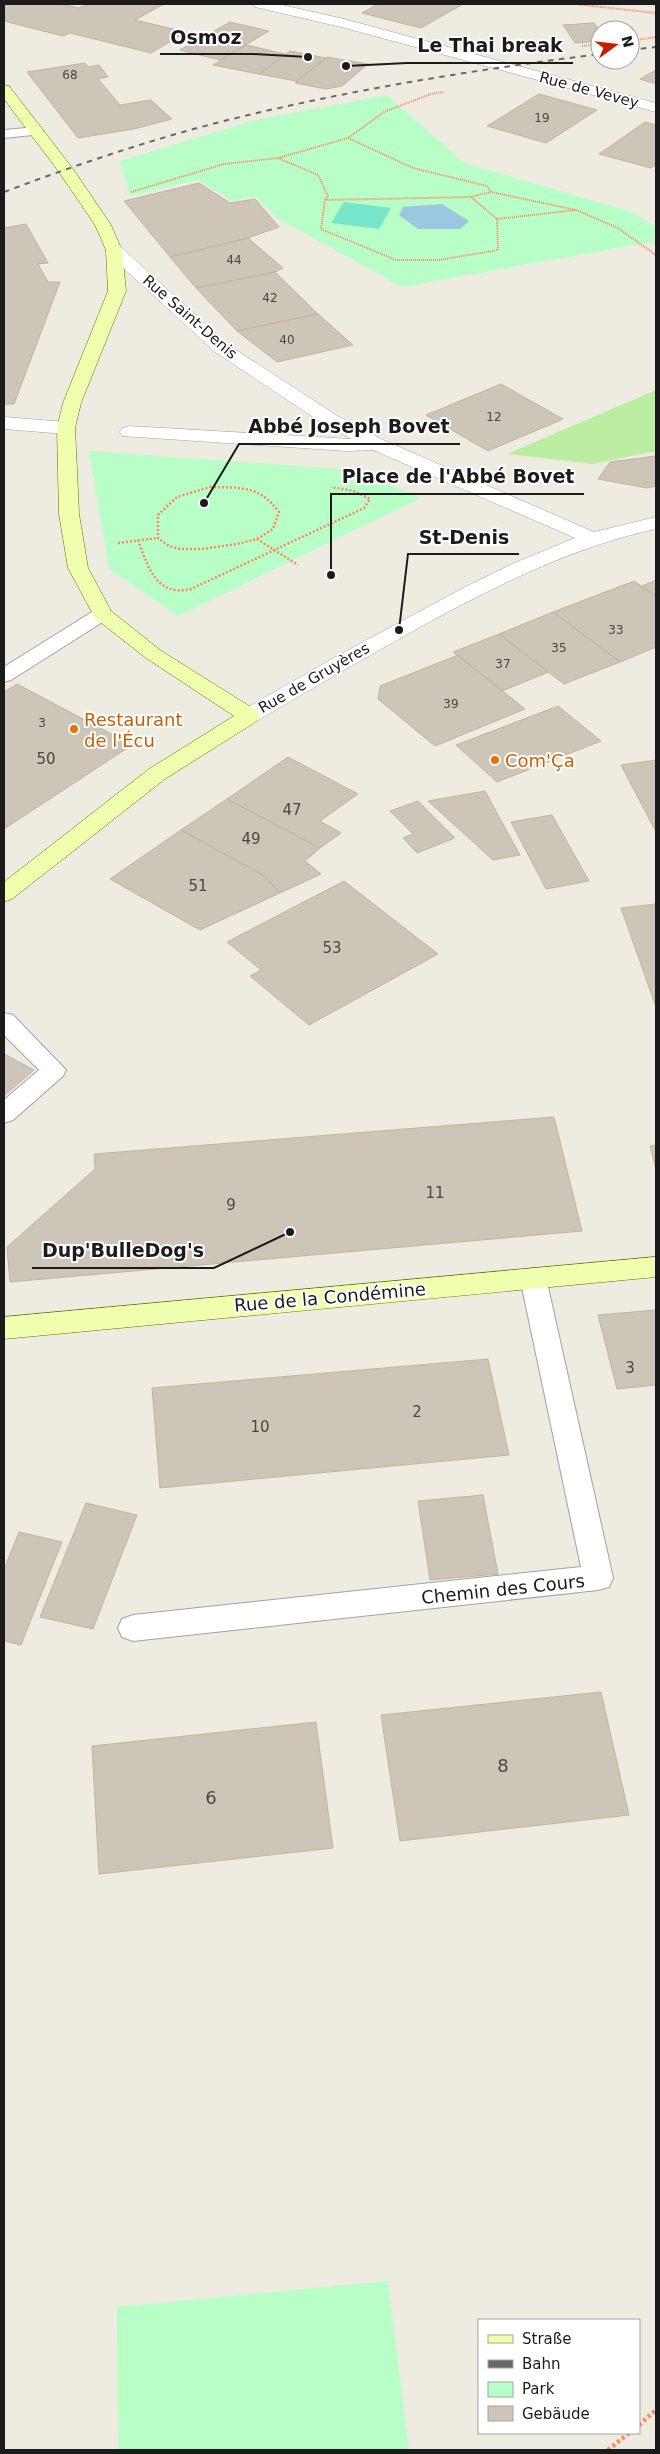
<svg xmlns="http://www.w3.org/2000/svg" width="660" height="2454" viewBox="0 0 660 2454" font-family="'DejaVu Sans',sans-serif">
<rect width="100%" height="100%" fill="#eeebe0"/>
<path fill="#bbeea0" d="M656,390v61l-63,13 -86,-10z"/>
<path fill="#b7fec7" d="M387,95l77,68 168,49 24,15v14l-254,46 -123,-68 -24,-22 -23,4 -34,-21 -68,16 -10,-35 136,-41z
M89,451l266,19 66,28 -243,118 -69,-47z
M388,2281l21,169h-291l-1,-143z"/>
<path fill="#76e5ca" d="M344,202l47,6 -12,21 -48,-6z"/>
<path fill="#9cc7e0" d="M442,204l27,17 -9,8h-42l-19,-14 4,-8z"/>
<path fill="#cec5b9" stroke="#c1b4a1" d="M4,4h57l18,4 8,-4h77l-29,16 51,12 -35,21 -81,-20 -7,3 -59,-15z
M378,4h85l-42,24 -59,-15z
M230,22l39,9 -49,29 -40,-10z
M594,23l6,8v10l-25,2 -12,-18z
M246,45l39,9 -26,20 -46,-9z
M290,51l36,7 -30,23 -37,-7z
M327,57l41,7 -26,22 -16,3 -31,-6z
M85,63l3,4 11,-2 9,12 -10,2 22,26 31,-5 21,19 -38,10 -56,9 -51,-66z
M656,70v14l-16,-5z
M539,94l58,16 -51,33 -59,-17z
M645,122l11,3v40l-5,3 -52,-14z
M199,183l31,20 25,-4 24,28 -31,11 -78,19 -46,-56z
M26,224l22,39 -10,1 10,18h12l-46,122h-10v-176z
M248,238l35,30 -8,4 -79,16 -26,-31z
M275,272l43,42 -81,17 -41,-43z
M318,314l35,31 -76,17 -40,-31z
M501,384l62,35 -75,32 -62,-36z
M656,456v30l-9,2 -49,-9 12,-17z
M656,580v16l-14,-10z
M634,581l22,15v51l-36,15 -67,-50z
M553,612l67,50 -56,22 -65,-50z
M499,634l50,38 -47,19 -49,-39z
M458,655l67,54 -90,37 -57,-47 2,-13z
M17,684l115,61 -128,84v-137z
M558,706l43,35 -104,41 -41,-37z
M288,757l70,37 -38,27 21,12 -21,15 -93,-49z
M656,760v72l-35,-67z
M485,791l35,64 -27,5 -65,-59z
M227,799l93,49 -15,13 16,13 -41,19 -17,-18 -82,-45z
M418,801l37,37 -38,15 -14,-15 10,-4 -23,-23z
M552,815l37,66 -43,8 -35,-67z
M181,830l82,45 17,18 -80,37 -90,-51z
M344,881l94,73 -129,71 -59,-49 11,-6 -34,-28z
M656,904v103l-35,-99z
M4,1054l30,16 -30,26z
M554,1117l28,114 -572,51 -3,-35 88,-78 -1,-15z
M656,1145v25l-6,-24z
M656,1310v75l-39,4 -19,-74z
M488,1359l21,96 -349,33 -8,-100z
M483,1495l15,79 -68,6 -12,-79z
M86,1503l51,12 -44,114 -53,-12z
M19,1532l43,10 -41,103 -17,-4v-72z
M601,1692l28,123 -229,26 -19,-126z
M316,1722l17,126 -234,26 -7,-128z"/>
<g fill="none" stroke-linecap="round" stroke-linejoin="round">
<defs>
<path id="lane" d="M37,127l7,4 -2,3 -38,4v-8z
M102,608l7,2 3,4 -3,4 -98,62 -7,2v-15l91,-57z
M4,1013l9,2 53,55 -3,6 -50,44 -9,3v-23l35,-30 -35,-35z
M533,1268l9,3 4,7 67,300 -4,9 -11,3 -465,51 -11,-4 -4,-9 4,-9 11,-4 448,-48 -61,-289 4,-7z"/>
<path id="street" d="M253,4h25l66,15 312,84v9l-315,-85 -86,-20z
M114,245l6,1 107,98 112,73 42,22 213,93 62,-15v12c-79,17 -150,52 -221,90 -60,33 -119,67 -178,102l-8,2 -8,-2 -3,-5 3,-5 98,-56 124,-67 51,-25 61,-25 -202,-88 -26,1 -225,-15 -2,-4 2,-4 7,-2 223,13 -27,-14 -110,-73 -107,-98 -2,-4 2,-4z
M4,417l62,5 7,2 2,4 -2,4 -7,2 -62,-5z"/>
<path id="secondary" d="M4,85l5,1 64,83 38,56 11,25 4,41 -45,112 -6,25 4,86 9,54 23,43 49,39 97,61 3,5 -3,5 -92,58 -153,120 -8,3v-20l145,-113 85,-53 -88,-58 -51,-40 -27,-50 -9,-54 -2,-86 6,-25 45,-112 -2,-41 -11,-25 -36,-53 -55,-73z
M656,1257v20l-652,62v-22z"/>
</defs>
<use href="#lane" stroke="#a2a2a2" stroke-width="2"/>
<use href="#street" stroke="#a2a2a2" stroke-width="1"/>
<use href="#secondary" stroke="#577500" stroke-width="1"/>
<path stroke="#ff8760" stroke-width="2" stroke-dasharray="1 1" stroke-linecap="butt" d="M574,4l82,9
M630,41l26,-4
M582,46l18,-2
M348,138l65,30 74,18 4,6 85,18 42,18 38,27
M278,158l40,17 10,21 -3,4
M131,192l93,-28 54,-6 70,-20 36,-26 47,-18 12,-2
M491,192l-21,5 -145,3 -4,29 75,31h43l59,-10 -1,-31 79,-9
M471,197l26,22"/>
<path stroke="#ff8760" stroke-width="2.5" stroke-dasharray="2 2" stroke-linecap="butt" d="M210,487c31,1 49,-2 69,25l-6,17 -16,10 -20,5 -35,5h-22l-11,-3 -11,-8v-23l19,-18z
M257,539l41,26
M138,540c10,27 18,57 53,49l173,-81 6,-9 -16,-8 -23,-4
M118,543l40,-5"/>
<path stroke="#ff8760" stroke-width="4.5" stroke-dasharray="3 3" stroke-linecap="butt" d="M639,2425l17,-15
M608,2450l21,-17"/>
<use href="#lane" fill="#fff" fill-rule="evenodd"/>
<use href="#street" fill="#fff" fill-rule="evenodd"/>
<use href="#secondary" fill="#efffad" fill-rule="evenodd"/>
<path stroke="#696969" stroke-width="2" stroke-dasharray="5.5 5.5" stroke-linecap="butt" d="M630,50l26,-3
M4,192c72,-27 145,-52 220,-71 124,-31 249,-51 376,-67"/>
</g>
<g fill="#e8710a" stroke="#fff" stroke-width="2">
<circle cx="74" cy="729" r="5"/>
<circle cx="495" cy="760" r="5"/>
</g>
<g text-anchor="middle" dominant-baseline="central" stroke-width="4" stroke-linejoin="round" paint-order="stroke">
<g font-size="12" fill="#484642">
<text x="70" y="75">68</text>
<text x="542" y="118">19</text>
<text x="234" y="260">44</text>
<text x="270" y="298">42</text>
<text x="287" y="340">40</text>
<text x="494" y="417">12</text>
<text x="616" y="630">33</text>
<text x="559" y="648">35</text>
<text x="503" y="664">37</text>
<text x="451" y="704">39</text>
<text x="42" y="723">3</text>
</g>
<g font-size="15" fill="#1b1b1b" stroke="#fff">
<text transform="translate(589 90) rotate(15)">Rue de Vevey</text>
<text transform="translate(190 317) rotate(41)">Rue Saint-Denis</text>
<text transform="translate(314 678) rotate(-30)">Rue de Gruyères</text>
</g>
<g font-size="15" fill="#484642">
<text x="46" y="759">50</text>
<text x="292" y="810">47</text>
<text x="251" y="839">49</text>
<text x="198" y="886">51</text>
<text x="332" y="948">53</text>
<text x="435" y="1193">11</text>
<text x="231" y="1205">9</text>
<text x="630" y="1368">3</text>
<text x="417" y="1412">2</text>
<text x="260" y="1427">10</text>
</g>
<g font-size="18" fill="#c56008" stroke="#fff" text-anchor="start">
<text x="84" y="719">Restaurant<tspan x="84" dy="21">de l'Écu</tspan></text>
<text x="505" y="760">Com'Ça</text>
</g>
<g font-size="18" fill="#1b1b1b" stroke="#fff">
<text transform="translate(330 1297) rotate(-5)">Rue de la Condémine</text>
<text transform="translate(503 1589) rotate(-6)">Chemin des Cours</text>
</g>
<g font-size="18" fill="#484642">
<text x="503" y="1765">8</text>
<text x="211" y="1797">6</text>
</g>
</g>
<path fill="none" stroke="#1b1b1b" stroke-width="2" d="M308 57L252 54H160M346 66L407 63H573M204 503L239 444H460M331 575L331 494H584M399 630L408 554H519M290 1232L214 1268H32"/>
<g fill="#1b1b1b" stroke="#fff" stroke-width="2">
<circle cx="308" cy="57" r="5"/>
<circle cx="346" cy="66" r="5"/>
<circle cx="204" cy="503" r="5"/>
<circle cx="331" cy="575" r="5"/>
<circle cx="399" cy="630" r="5"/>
<circle cx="290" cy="1232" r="5"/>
</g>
<g font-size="19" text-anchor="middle" font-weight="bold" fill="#1b1b1b" stroke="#fff" stroke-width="4" stroke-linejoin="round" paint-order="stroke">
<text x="206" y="44">Osmoz</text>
<text x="490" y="52">Le Thai break</text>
<text x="349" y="433">Abbé Joseph Bovet</text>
<text x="458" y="483">Place de l'Abbé Bovet</text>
<text x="464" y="544">St-Denis</text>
<text x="123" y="1257">Dup'BulleDog's</text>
</g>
<rect width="660" height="2454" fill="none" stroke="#1b1b1b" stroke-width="10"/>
<rect x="478" y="2319" width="162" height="115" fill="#ffffff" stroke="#a4a4a4"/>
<rect x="488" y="2335" width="25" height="8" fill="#efffad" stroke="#a4a4a4"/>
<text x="522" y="2344" font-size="15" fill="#1b1b1b">Straße</text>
<rect x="488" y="2360" width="25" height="8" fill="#696969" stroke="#a4a4a4"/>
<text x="522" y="2369" font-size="15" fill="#1b1b1b">Bahn</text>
<rect x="488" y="2382" width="25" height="15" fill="#b7fec7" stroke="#a4a4a4"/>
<text x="522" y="2394" font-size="15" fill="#1b1b1b">Park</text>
<rect x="488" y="2406" width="25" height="15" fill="#cec5b9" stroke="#a4a4a4"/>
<text x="522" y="2419" font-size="15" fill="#1b1b1b">Gebäude</text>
<g transform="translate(615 45) rotate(75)"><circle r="24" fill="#ffffff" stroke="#a4a4a4"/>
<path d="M0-4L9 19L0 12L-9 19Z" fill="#c71d00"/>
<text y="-8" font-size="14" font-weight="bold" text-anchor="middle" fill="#1b1b1b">N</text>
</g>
</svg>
